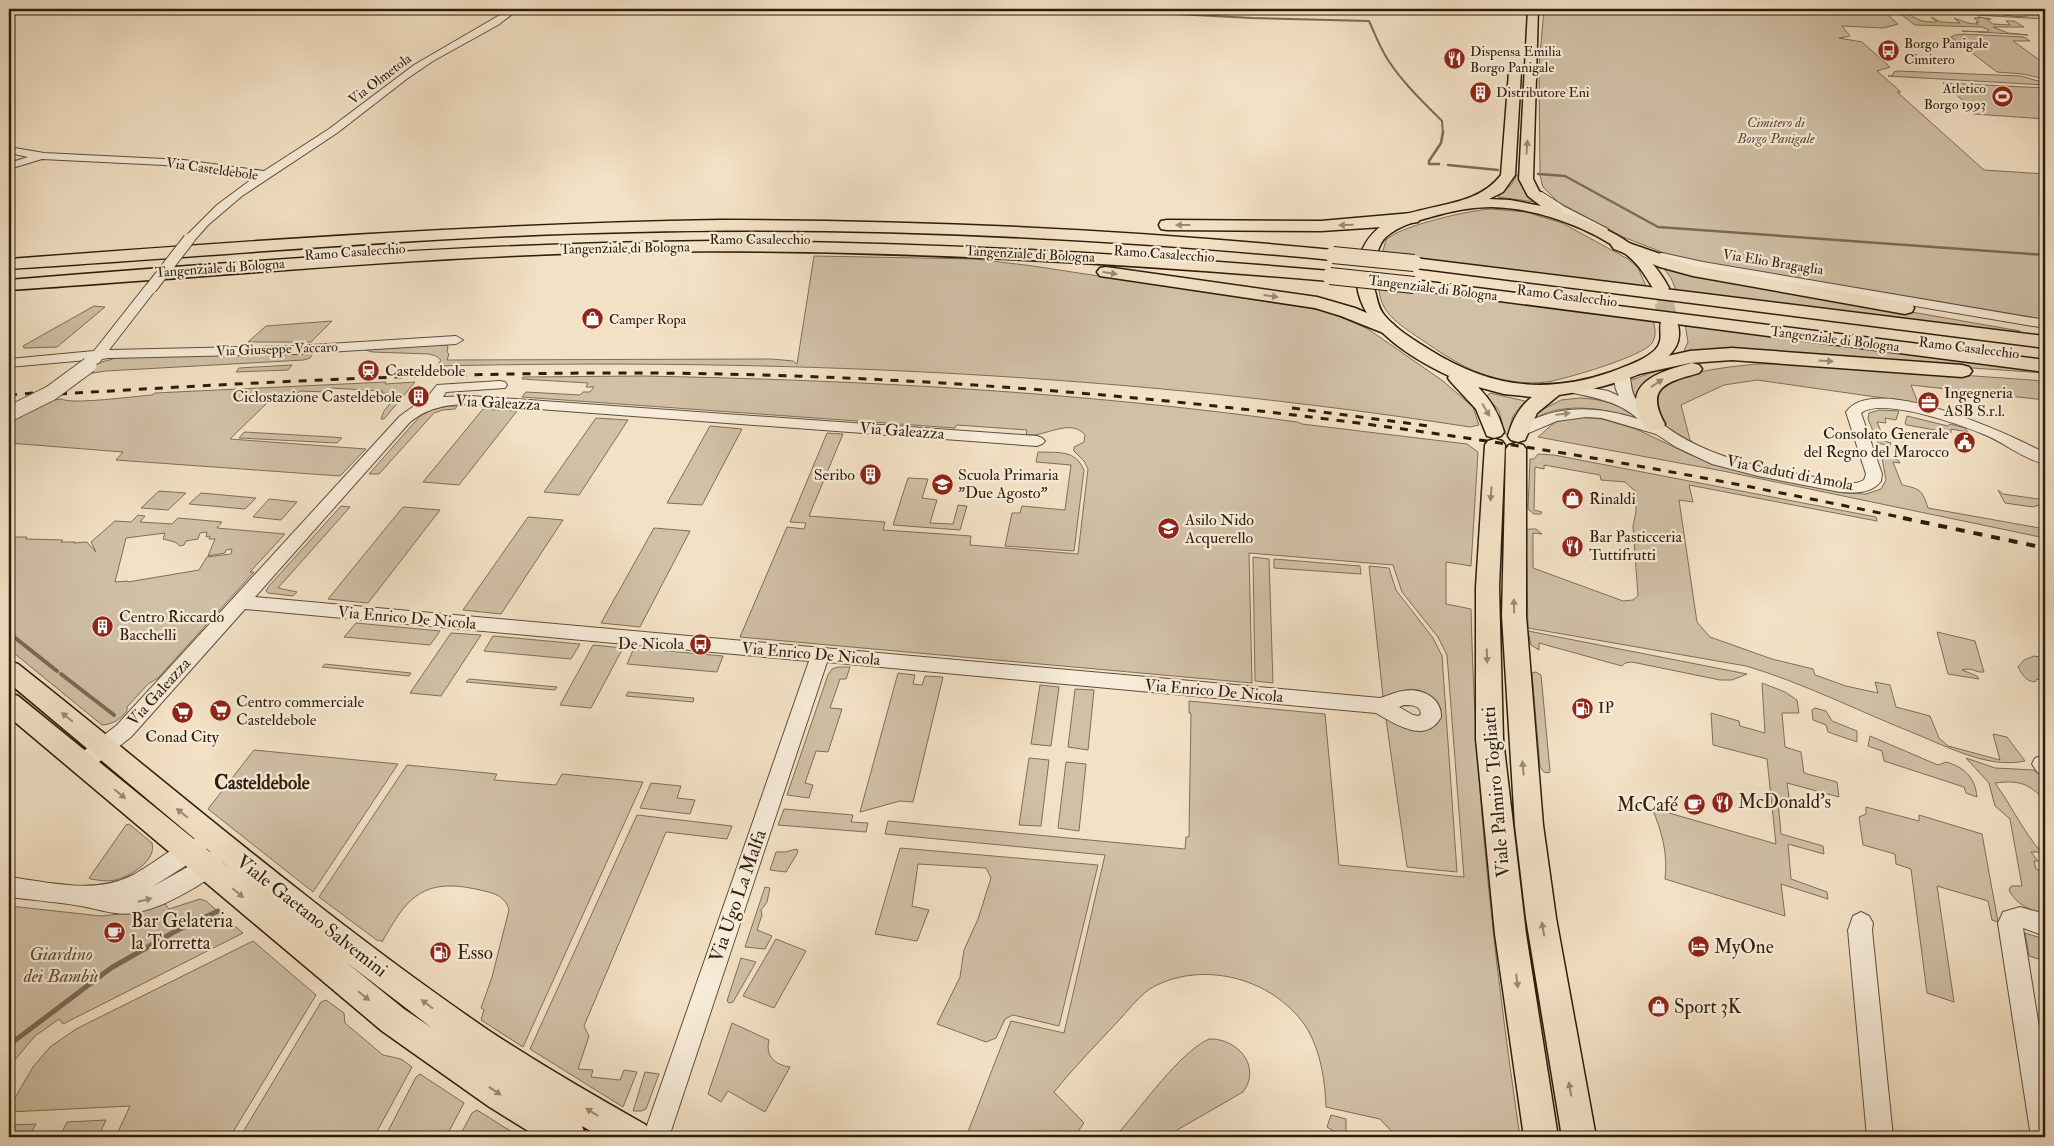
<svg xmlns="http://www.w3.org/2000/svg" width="2054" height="1146" viewBox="0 0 2054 1146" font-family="'IM FELL Double Pica',serif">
<rect width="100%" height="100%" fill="#f3e1c5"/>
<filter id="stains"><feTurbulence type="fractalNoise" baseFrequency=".004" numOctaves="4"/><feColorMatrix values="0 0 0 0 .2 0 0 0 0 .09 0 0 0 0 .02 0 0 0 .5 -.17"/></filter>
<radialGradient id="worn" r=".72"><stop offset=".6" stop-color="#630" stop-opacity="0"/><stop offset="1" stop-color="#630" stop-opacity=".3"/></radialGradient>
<path fill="#d1c0a6" stroke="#7e6e59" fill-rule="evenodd" d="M1544,9h337l17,15 -14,4 -42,-2 8,10 -11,2 23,4 28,25 -13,4 24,21h-4l87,78 61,4v148l-340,-57 -33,-9 -49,-19 -65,-35 -15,-15 -3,-12 -1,-109z
M1894,9l23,2 -3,-2 9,4h-15c11,8 14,9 29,9l-6,-5 10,5 19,1 -6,-5c8,3 14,6 24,6l-2,-2h3l-5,-4h6l-2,-1 13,2h-5l7,5 17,1 -4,-4h8l10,6h-31l15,6 20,2 -66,-4 26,1 1,-2 -7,-3 -67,-2z
M1966,9c21,0 41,10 62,7l-11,-7c9,0 20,5 27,10l-68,-4z
M1964,34l60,3 6,4h-17l32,23v15l-22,-5 -26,-2 -46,-35 4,-2z
M1897,71l124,5 24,7v2l-157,-9h4l2,-4z
M1943,83l102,5v31l-71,-5 -16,-10 10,1z
M1517,175l3,1 2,9 13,17 -37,-5 13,-12z
M1491,209l35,3 36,11 66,36 10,9 8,18 -264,-32 4,-14c13,-14 84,-30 105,-31z
M814,256l161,3 58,7 294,45 41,18 75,52 30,26 6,18 -9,2c-341,-53 -688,-69 -1033,-61l4,-6 -5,-4 -7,-2 -57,-2 -6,-2v-2l80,-3 2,1 -1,6 2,2 -2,6 325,-1 21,2 4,3z
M1662,266l38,9 320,56v2l-344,-43 -5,-12z
M1379,286l274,34c2,8 4,15 -1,23 -8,13 -89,37 -106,39 -17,2 -34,0 -50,-4 -30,-7 -53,-24 -77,-40 -20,-14 -40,-25 -40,-52z
M94,306l11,1 -48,40 -33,1 -1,-2z
M332,321l-21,21h-63l18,-16z
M1685,324l360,47v2l-232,-16 -130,-4 5,-11z
M314,352l-4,6 -6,2 -198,11 -19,3 11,-11 18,-5z
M1697,360l10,1c-21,5 -61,13 -70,34l2,11 -12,-22 2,-3 29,-11z
M1756,364h50l239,17v19l-134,-15 7,18 -161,-23 -33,5 -43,20 9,35 5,4c-30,-16 -31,-13 -41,-46 22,-28 69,-30 102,-34z
M292,365l-4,5 -52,2 3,-4z
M642,376c220,4 438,16 655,46l5,2 165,20 11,8 -7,114 -25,-4v42l25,5c4,179 23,351 49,528h-123l-17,-18 -54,-12c-1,-26 -5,-54 -18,-77 -31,-50 -102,-71 -155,-43 -12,7 -23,21 -32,31 -23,25 -46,48 -67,74l30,31 -10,14h-108l45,-116 53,12 41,-178 -220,-21 3,-13 297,28 1,-12h3l2,-124h-2v-12l136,13 14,151 125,12 -17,-222 -9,-18 -36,-45 -9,-27 -144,-12 3,130 -512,-46 47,-110 17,2 2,-6 -16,-1 37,-89 16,1 -34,82 76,6 -2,8 88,6 -1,9 108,9 10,-85 -4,-8 -10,-10v-4l10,-5 1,-7c-13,-16 -36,-1 -52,0h-7l1,-5 -70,-5 -2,3 -433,-31 4,-5 54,3 3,-3h7l4,-5h-8l2,-4 -66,-4 1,-2z
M386,382l-1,2 30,-2 -31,37h-3l3,-8 14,-17 -16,-1 1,-2 -52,-3 -5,4 -26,-1 -12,12 -20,-1 -38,37 136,10 -26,27 -224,-16 7,-8 -114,-9v-25l38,-17 15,-2c8,6 75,-3 90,-4l3,-2z
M1490,393l35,8 -12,15 -5,18h-3l-6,-23 -12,-15z
M1580,398c24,1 44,8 62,22 -35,-10 -76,-21 -110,0l2,-6 27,-14z
M448,406h9l-2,3 -12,1 -9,3 -55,61h-10l51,-58 12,-6z
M483,409l34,2 -58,74 -36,-3z
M1879,410l20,1 -3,9 -11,-2 1,5 -9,-1 8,19 6,2 -1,3 -12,-3 -10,-24 1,-6z
M1907,416l41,10 2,-2 15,4 3,4 -17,-3v4l-44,-8 -2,-1z
M1580,417l22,2 34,10 55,26 39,14 114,24 22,1 15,-5 5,-9 -4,-22 8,-2 9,5 1,2 -7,-1 9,23c19,4 20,5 26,23l117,21v9l-322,-67 -185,-34 18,-16z
M596,418l32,2 -49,75 -35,-3z
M710,426l32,3 -40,76 -35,-2z
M244,432l88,5 10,1 -5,5 -98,-5z
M1038,452c20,1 37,-3 46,18l-10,81 -69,-5 7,-33h8l2,-7 43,4 6,-45 -35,-3z
M1538,454l16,1 322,62 1,4 -188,-36 4,17 -14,-2 18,122 13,15 62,22 41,10 2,6 31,11 32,7 -3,-11 15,3 6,22 34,9 9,22 9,8 52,14 -7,-26 14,3 18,24c-36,8 -77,-14 -109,-27 -56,-22 -112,-51 -170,-68l-218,-38 -2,-97 3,-2h7l6,5 -9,-1v35l90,33 10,-1 5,-4 -5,-70 3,-14v-20l-11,-10 -24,-2 -1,-5 -56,-10v4l-9,-2 -1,43 8,2 -1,2h-7l-6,-5 2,-50h4z
M908,478l20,1 -6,19 15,2 -7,23 23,1 5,-19 9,1 -7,24 -67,-5z
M1998,490l5,4 42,6v3l-12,4 -28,-4z
M159,491l27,2 -18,17 -27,-2z
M201,493l55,5 -11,11 -56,-5z
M269,499l28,3 -16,18 -28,-3z
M341,506l9,1 -72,81 19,4 -4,4 -25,-3 -2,-2 3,-5z
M403,507l37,3 -72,93 -40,-4z
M138,515l7,1 -5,6 32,2 6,-6 44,4 -5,6 68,6 -35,38h4l-96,106 -10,6 -21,23v4c-7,8 -13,13 -25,14l-93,-76v-112h18l-1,2 37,1 -2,2h14l-1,1 13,-1 9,10 -5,-10 24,-21 16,1zM207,532l-1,5 4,-1 -1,3h6l-7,17 17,-3 1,-3 6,-1 -1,5 -24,3 -8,13 -71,12v-1l-13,1 11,-44 39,-5 -2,6 12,3 5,4 4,-1 2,-4 12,-2 2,-6z
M528,517l35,3 -62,94 -38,-4z
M654,528l36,3 -50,96 -39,-4z
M1253,557l16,2 4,124 -18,-2z
M1274,559l86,7 1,8 -87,-6z
M1369,566l20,2 7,22 37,48 9,18 15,216 -50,-5 -21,-148 42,10 9,-5v-15l-54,-12z
M356,623l84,8 -10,14 -86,-8z
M1528,631l219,43 -15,6h-12l-88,-18 -7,1 -3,3 -83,-23v7l-8,-5z
M1937,632l38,9 9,31c-9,1 -11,-5 -22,-2l15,6 2,3 -31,-5z
M451,633l30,2 -40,61 -31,-3z
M493,636l87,8 -9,15 -87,-8z
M593,645l30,3 -32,60 -31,-3z
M634,648l89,8 -6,16 -90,-8z
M2034,656l11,2v24l-8,-3 -2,3c-10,-1 -13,-8 -17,-15l6,-7z
M325,664l86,9 -2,3 -87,-9z
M838,667h12l-4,12h-6l-10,29 12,1 -14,43 -12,-1 -11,32 8,2 -4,13 -22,-3 41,-120 4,-6z
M1536,672l5,3 9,96 -1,2 -5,-1 -4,-5 -8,-94z
M898,673l17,2 -2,9 9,1 3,-9 18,1 -30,125 -13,-1 -40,11z
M469,679l88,8 -2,3 -89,-8z
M1762,683l23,9 12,8 2,13h-17l3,34 16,5 3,21 33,9 2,15 -52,-14 3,21 -12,-3 3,33 42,12 1,8 -36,-10 3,35 36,13 1,7 -47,-15 4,32 -120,-37c3,-26 -3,-47 -13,-71l124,36 -9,-85 -54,-14 -2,-32 28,8 1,5 25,7z
M9,684l66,54v1l-4,2 -62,-52z
M1040,685l19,2 -8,59 -20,-2z
M1075,689l19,1 -6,60 -20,-3z
M628,692l66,6 -1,4 -67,-6z
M1815,708l11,3 6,10 25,10v11l-29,-10 -2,-7 -13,-5 -1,-10z
M1870,736l68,29 8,-3c18,5 29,15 31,35l-11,-4 -2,-6 -80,-26 -2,-10 -14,-5z
M254,750l144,14 -85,128 -105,-83z
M1029,758l20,2 -8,66 -22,-1z
M1966,758l29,10 39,2 11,9v22c-16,-18 -26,-21 -50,-18 16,22 28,48 46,69h-10l7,9h-4l2,8 9,2v44c-14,-5 -29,-10 -36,-25l2,-4h11l-12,-67 -15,-13 -6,-23z
M1066,762l20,2 -7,67 -21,-3z
M407,765l90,9 -3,6 62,5 6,-11 81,8 -120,265 -42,-27 3,-10 -3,-2 11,-31 17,-67c-4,-15 -16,-17 -29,-20 -39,-9 -64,-5 -86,32 -4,6 -8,13 -12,20l-2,-2 -2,1 -59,-44z
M651,783l30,3 -4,12 18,2 -5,14 -50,-6z
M1866,807l53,14v-6l63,19 16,88 -6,-2 -4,-19 -51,-15 17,116 -27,-9 -16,-124 -15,-5 -1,-10 -32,-9 -4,-28 7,-3z
M784,809l69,6 -2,7 17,1 -2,9 -88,-7z
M637,815l95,11 -5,13 -61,-7 -82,194 5,10 -11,33 15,1 -2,7 29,3 4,-10 13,2 -14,35 -93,-58z
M129,824l23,19c5,18 -23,34 -37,37 -8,2 -17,0 -25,-1l-1,-1 37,-53z
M900,848l198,17 -39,161 -46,-11 -8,4 -9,19 -10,4 -49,-18 23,-47 4,-27 14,-31 13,-41 -5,-10 -68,-4 -6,42 17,4 -12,31 -42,-7z
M797,849l1,3 -12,20 -16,-2 6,-18h9z
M765,887l5,1 -3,14 -6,8 1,5 -5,15 15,6 -7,13 -20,-2z
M200,899l6,2 37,32 -180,91 -4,-5 -24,17 -26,31 1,-161 91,10 27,-3 37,-9 4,5z
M2025,933l16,5 4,23 -16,-5z
M776,939l30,12 -32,57 -31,-12z
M253,941l63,54 -86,142h-75l1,-3 -40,2 14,-30 -121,6v-4l24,-41 17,-20 26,-18z
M741,958l15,4 -23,40 -4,1 -2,-2z
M326,1000l18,13 1,10 38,32 18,4 11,8 -38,70h-134l81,-135z
M732,1023l37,17c-4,16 6,25 21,27l-25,45 -37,-21 -7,11 -13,-8z
M1209,1039c29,-1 53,28 34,53l-78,45h-48l3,-6c23,-26 59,-78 89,-92z
M645,1072l14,2 -13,35 -5,2h-8z
M420,1074l44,29 -18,34h-61l31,-60z
M477,1110l43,27h-61l13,-24z
M1331,1115l15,4v15l-4,2 -15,-9z
M106,1120l-8,17h-17l1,-2 -22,1 7,-14z
M36,1124l-7,13h-20v-12z"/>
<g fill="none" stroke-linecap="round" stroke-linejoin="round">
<path stroke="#7b6a55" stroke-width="2" d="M1079,9l173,9 117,3c6,13 11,27 19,39 15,23 35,42 54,61l1,13"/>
<path stroke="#7b6a55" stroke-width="2.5" d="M1439,164h-10v-3l12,-18 2,-11
M1448,165l50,5
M1538,174l27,2 93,51 387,28"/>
<path stroke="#7b6a55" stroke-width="4" d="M9,633l48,38
M61,674l53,41"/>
<path stroke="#7b6a55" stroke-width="5" d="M9,1045l102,-77 63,-36 44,-21"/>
<path stroke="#cbbaa0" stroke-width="15" stroke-dasharray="15 8" stroke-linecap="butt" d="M1661,288l4,15"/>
<path stroke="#cbbaa0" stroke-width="19" stroke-dasharray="19 9" stroke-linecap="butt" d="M1664,302l5,20"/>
<defs>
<path id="minor" d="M510,9h9l-21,16 -65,36 -25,17 -71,55 -95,63 -34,29 -15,17 -4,1 -6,-4 34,-34 39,-29 -92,-11 -122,-6 -33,10v-6l19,-6 -19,-4v-6l35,6 140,7 80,11 65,-42 85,-64z
M1542,192l23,15 43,22 -2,3c-14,3 -56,-26 -68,-35l-2,-2z
M1662,253l41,9 342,58v8l-342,-58 -45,-10 -2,-3 2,-3z
M151,284l6,4 -48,62 187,-4 160,-10 7,4 -7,4 -160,10 -188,4 -6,1 -3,4 -5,1 -7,-4 -78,7v-8l85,-8 52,-66z
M1622,370l5,1c7,10 0,20 14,34 47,49 110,61 174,72 14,3 35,11 49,3l2,-6 -20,-62c28,-41 165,23 199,41v11c-19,-4 -38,-19 -55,-27 -24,-11 -108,-41 -129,-24l21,61 -1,7c-9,13 -27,12 -41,11l-82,-16 -46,-12 -36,-17 -20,-13 -54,-16 -16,-1 -29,4 -38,16 -5,-2 -3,-3c4,-5 11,-7 17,-10 35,-18 73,-15 110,-3 -20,-19 -48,-22 -73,-28l-2,-3 2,-3 5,-1 38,7 11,5c-4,-7 -7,-18 -2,-25z
M500,381l5,1 2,3 -2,3 -59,4 -3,5 28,-1 566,40 5,2 3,3 -3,3 -5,2 -566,-42c-23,0 -42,3 -61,18l-155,175 1125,101c7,-2 15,-6 23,-7 17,-4 39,6 38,26 -15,28 -46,7 -65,-4l-549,-51 -158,475h-26l166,-476 -564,-52 -114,128 -41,32 -7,2 -7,-2 -3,-6 3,-6 41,-32 283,-309 14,-10 14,-5 1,-6 8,-10zM1404,705c8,0 16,0 17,9l-2,2 -6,-1 -14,-8z
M2042,756l3,1v18l-7,-2 -6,-9 3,-6z
M196,838l8,2 3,7 -3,7 -52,33 48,-27c6,-8 11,-10 21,-7l3,7c-7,14 -17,20 -30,28 -19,11 -38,21 -60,25 -18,3 -36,-4 -53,-7 -24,-4 -48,-6 -72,-9v-20c40,5 86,18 124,-2 22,-12 40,-29 63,-37z
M2020,907l25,7v22l-22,-8 22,136v73h-14l-33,-214 5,-11z
M1861,912l8,4 4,7 -1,7 21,207h-26l-19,-207 5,-14z"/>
<path id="major" d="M1528,9h10l-5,170 6,12 21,16 2,3 -1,2c45,15 85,32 108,76l-2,3h-12c-9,-13 -14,-25 -28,-36 -36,-27 -89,-47 -135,-48 -20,0 -41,4 -61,10 -15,4 -33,9 -45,20 -6,5 -7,13 -11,19h-12l-2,-3c23,-60 106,-32 140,-78l8,-103 6,-4 6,4 -6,103 -12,17 -14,7 21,1 31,6 -13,-10 -9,-17z
M1365,280l6,2c7,10 4,23 14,34 12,14 29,24 45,34 59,37 114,45 181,22 15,-6 32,-11 44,-22 11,-12 1,-22 8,-32l6,-1 6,1c3,5 4,10 4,15 2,40 -91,58 -120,62l-22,18 -12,27 -7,2 -7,-2 -3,-4c4,-15 11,-29 24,-39l-28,-3 -26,-7c13,13 21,27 26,45l-3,4 -7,2 -7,-2 -11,-27 -25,-27 -3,-4 1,-2c-37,-18 -87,-47 -92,-91l2,-3z
M1495,439l7,2 3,4 -6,142 4,152 23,195 32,203h-34l-29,-203 -19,-195v-152l9,-142 3,-4z
M1516,443l7,2 3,4v167l17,209 13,93 40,219h-34l-36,-219 -11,-93 -13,-209 4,-167 3,-4z
M9,661l9,3c155,123 306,254 470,366 51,34 105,65 158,95l5,12h-50l-19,-11 4,11h-48l-50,-31 -106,-75 -373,-314v-24l9,3 214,174 -223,-187zM346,962l86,66 -28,-19z"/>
<path id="highway" d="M1412,213l6,1 2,4 -2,4 -36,5 -61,4 -154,-1 -6,-1 -2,-4 2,-4 6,-1 154,1z
M721,220c205,0 408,10 612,30l6,1 3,4 -3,4 -6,1c-233,-22 -465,-34 -699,-28 -209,4 -417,24 -625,37v-10c237,-18 474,-35 712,-39z
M1620,240l75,26 210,36 7,2 2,4 -2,4 -7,2 -212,-38 -33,-9 -46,-18 -3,-4 3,-4z
M714,241c206,1 411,12 616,30l6,1 3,4 -3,4 -6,1c-234,-20 -469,-33 -704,-29 -206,4 -412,25 -617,38v-10c235,-19 469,-37 705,-39z
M1414,258l631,78v12l-637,-81 -3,-4 3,-4z
M1106,267l211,30 38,11 38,16 3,4 -3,4 -7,2 -45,-18 -26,-8 -215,-32 -3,-4 3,-4z
M1414,280l631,80v12l-637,-83 -3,-4 3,-4z
M1732,348l230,17 7,2 3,4 -3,4 -7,2 -230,-17 -42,3 -51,11 -7,-2 -3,-4 3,-4 58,-13z
M1692,363l7,2 3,4 -3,4c-32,9 -55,14 -34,51l-3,5 -8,1 -8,-1c-29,-44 10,-57 46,-66z"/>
</defs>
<use href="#minor" stroke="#5e4e3a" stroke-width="2"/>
<use href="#major" stroke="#2c1d0c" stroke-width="3"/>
<use href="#highway" stroke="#2c1d0c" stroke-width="3"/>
<use href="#minor" fill="#f7ecd9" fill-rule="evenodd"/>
<use href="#major" fill="#f3e1c5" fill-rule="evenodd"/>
<use href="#highway" fill="#f3e1c5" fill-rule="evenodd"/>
<path stroke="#2c1d0c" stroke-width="3" stroke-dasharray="8 8" stroke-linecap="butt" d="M59,394c233,-14 467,-26 701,-19 258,7 517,33 772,73 126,20 252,45 377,71
M9,395l38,-3
M1292,408l137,18"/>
<path stroke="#2c1d0c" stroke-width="4" stroke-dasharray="9 9" stroke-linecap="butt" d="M1903,518l142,30"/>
<defs>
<path id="minor-bridge-far1" d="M151,288l38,-49"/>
<path id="minor-bridge" d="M9,414l42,-21 38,-28"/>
<path id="highway-bridge" d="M1333,255l81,8
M1330,276l84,9"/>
</defs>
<use href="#minor-bridge-far1" stroke="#5e4e3a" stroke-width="13" stroke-linecap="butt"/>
<use href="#minor-bridge" stroke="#5e4e3a" stroke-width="17" stroke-linecap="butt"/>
<use href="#highway-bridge" stroke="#2c1d0c" stroke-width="18" stroke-linecap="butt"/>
<use href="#minor-bridge-far1" stroke="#f7ecd9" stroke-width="11"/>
<use href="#minor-bridge" stroke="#f7ecd9" stroke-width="15"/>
<use href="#highway-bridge" stroke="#f3e1c5" stroke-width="16"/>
</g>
<defs><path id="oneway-solid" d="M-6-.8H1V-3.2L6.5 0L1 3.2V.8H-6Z" transform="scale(1.25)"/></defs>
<g fill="#998972">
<use href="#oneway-solid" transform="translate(1527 147) rotate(-86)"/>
<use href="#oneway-solid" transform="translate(1183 225) rotate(180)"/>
<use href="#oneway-solid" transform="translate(1346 225) rotate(179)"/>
<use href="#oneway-solid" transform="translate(1110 273) rotate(8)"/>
<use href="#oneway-solid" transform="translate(1271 296) rotate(8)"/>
<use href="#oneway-solid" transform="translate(1826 361) rotate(4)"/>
<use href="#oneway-solid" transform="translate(1657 383) rotate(-34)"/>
<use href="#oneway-solid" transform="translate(1486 410) rotate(59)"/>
<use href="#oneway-solid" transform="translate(1491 494) rotate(94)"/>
<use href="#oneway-solid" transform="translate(1514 606) rotate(-91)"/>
<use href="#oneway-solid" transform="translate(1487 656) rotate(88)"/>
<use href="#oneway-solid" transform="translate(67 717) rotate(-141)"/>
<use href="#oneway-solid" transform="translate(1523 768) rotate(-95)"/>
<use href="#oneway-solid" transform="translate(120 794) rotate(40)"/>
<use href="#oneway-solid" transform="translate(182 813) rotate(-141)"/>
<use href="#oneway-solid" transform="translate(238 893) rotate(40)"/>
<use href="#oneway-solid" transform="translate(1543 929) rotate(-100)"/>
<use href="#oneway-solid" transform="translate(1517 981) rotate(83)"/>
<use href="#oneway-solid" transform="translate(364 996) rotate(39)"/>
<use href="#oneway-solid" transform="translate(427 1004) rotate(-143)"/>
<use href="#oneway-solid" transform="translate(1570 1089) rotate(-100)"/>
<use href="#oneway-solid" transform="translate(495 1091) rotate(34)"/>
<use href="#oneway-solid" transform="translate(592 1112) rotate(-148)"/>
</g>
<g fill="#9c8f7d">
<use href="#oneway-solid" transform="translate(1563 414) rotate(-8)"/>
<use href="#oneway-solid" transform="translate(145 900) rotate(-14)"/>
</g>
<defs>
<symbol id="bus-disc" viewBox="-11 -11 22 22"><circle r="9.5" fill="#8f2418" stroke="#f7ecd9"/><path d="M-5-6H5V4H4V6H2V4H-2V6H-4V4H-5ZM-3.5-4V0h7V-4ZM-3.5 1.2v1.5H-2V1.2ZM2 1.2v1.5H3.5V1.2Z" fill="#fff"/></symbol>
<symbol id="restaurant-disc" viewBox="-11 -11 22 22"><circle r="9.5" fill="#8f2418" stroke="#f7ecd9"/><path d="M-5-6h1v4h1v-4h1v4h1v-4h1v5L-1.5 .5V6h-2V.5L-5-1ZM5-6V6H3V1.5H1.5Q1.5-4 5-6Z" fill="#fff"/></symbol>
<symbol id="building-disc" viewBox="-11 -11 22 22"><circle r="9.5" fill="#8f2418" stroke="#f7ecd9"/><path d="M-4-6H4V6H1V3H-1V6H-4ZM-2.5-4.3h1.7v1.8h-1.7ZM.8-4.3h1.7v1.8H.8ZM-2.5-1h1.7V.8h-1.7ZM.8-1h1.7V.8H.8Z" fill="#fff"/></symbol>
<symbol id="stadium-disc" viewBox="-11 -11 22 22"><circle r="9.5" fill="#8f2418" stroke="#f7ecd9"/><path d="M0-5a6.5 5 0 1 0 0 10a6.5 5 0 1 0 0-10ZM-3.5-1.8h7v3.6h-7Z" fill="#fff"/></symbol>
<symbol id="shop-disc" viewBox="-11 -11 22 22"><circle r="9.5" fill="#8f2418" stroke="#f7ecd9"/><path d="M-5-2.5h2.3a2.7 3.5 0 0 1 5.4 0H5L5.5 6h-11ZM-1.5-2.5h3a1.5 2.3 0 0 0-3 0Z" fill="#fff"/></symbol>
<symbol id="station-disc" viewBox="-11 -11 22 22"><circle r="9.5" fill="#8f2418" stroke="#f7ecd9"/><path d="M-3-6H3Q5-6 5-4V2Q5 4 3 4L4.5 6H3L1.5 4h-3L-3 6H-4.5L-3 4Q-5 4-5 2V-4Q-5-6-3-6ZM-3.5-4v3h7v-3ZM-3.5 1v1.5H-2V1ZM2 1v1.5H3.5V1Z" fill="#fff"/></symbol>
<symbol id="office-disc" viewBox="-11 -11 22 22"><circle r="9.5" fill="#8f2418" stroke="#f7ecd9"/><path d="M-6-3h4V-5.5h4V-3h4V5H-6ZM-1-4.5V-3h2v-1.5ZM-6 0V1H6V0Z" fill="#fff"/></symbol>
<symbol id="civic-disc" viewBox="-11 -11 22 22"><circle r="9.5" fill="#8f2418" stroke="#f7ecd9"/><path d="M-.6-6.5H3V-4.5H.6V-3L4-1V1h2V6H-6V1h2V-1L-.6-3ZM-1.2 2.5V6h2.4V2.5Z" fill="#fff"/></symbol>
<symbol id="school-disc" viewBox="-11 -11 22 22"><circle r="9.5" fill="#8f2418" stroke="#f7ecd9"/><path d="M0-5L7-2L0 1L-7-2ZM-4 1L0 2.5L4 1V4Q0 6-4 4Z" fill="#fff"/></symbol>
<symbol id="fuel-disc" viewBox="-11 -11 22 22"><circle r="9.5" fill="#8f2418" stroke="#f7ecd9"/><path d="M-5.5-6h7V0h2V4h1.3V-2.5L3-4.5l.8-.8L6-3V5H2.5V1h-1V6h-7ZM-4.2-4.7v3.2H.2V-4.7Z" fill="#fff"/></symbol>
<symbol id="supermarket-disc" viewBox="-11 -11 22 22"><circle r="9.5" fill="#8f2418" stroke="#f7ecd9"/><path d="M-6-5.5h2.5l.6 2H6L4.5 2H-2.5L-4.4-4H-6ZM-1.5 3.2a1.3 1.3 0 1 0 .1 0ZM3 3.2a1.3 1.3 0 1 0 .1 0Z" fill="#fff"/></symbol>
<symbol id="cafe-disc" viewBox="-11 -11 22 22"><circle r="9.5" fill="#8f2418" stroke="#f7ecd9"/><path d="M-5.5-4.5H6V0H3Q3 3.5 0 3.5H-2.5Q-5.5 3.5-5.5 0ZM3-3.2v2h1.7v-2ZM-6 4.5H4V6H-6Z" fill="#fff"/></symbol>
<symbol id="hotel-disc" viewBox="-11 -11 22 22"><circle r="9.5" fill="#8f2418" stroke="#f7ecd9"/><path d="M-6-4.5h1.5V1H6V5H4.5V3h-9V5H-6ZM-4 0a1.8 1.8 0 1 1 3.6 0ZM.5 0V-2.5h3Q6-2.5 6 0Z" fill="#fff"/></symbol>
</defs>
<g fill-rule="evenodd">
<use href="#bus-disc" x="1876" y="38" width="25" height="25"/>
<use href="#restaurant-disc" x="1442" y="46" width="25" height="25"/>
<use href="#building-disc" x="1468" y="80" width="25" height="25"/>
<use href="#stadium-disc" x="1990" y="84" width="25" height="25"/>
<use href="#shop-disc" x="580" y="306" width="25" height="25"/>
<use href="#station-disc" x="356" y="358" width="25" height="25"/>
<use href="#building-disc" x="406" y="384" width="25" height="25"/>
<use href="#office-disc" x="1916" y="390" width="25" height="25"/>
<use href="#civic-disc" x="1952" y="430" width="25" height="25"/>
<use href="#building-disc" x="858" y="462" width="25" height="25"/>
<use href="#school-disc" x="930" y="472" width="25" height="25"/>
<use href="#shop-disc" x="1560" y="486" width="25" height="25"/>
<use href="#school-disc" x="1156" y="516" width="25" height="25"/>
<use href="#restaurant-disc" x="1560" y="534" width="25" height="25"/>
<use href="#building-disc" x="90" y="614" width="25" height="25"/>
<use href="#bus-disc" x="688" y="632" width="25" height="25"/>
<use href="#fuel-disc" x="1570" y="696" width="25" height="25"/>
<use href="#supermarket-disc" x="208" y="698" width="25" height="25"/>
<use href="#supermarket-disc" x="170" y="700" width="25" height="25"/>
<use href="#restaurant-disc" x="1710" y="790" width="25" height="25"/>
<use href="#cafe-disc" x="1682" y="792" width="25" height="25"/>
<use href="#cafe-disc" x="102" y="920" width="25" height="25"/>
<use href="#hotel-disc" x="1686" y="934" width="25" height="25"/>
<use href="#fuel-disc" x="428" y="940" width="25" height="25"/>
<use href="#shop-disc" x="1646" y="994" width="25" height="25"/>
</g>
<g text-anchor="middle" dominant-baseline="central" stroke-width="4.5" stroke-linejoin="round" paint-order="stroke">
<g font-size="14" fill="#2c1d0c" stroke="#f7ecd9" text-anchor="start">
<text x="1904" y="43">Borgo Panigale<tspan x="1904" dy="16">Cimitero</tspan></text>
<text x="1470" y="51">Dispensa Emilia<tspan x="1470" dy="16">Borgo Panigale</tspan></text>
<text x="1986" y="88" text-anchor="end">Atletico<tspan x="1986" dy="16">Borgo 1993</tspan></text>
<text x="1496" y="92">Distributore Eni</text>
<text x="609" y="319">Camper Ropa</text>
</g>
<g font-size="14" fill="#2c1d0c" stroke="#f7ecd9">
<text transform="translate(380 79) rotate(-37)">Via Olmetola</text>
<text transform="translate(212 169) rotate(8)">Via Casteldebole</text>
<text x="760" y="239">Ramo Casalecchio</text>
<text transform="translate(625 248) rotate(-1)">Tangenziale di Bologna</text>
<text transform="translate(355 252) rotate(-4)">Ramo Casalecchio</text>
<text transform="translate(1030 254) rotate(3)">Tangenziale di Bologna</text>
<text transform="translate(1164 254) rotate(4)">Ramo Casalecchio</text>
<text transform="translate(1773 262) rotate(9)">Via Elio Bragaglia</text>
<text transform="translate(220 268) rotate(-4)">Tangenziale di Bologna</text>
<text transform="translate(1433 288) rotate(7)">Tangenziale di Bologna</text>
<text transform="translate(1567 296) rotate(7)">Ramo Casalecchio</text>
<text transform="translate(1835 339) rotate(7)">Tangenziale di Bologna</text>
<text transform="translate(1969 348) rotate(7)">Ramo Casalecchio</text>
<text transform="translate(277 349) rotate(-2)">Via Giuseppe Vaccaro</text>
</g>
<g font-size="14" font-style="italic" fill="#5e4e3a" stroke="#f7ecd9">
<text x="1776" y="122">Cimitero di<tspan x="1776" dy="16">Borgo Panigale</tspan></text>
</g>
<g font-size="16" fill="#2c1d0c" stroke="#f7ecd9" text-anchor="start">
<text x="385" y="371">Casteldebole</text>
<text x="1944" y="393">Ingegneria<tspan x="1944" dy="18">ASB S.r.l.</tspan></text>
<text x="402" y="397" text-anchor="end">Ciclostazione Casteldebole</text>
<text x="1949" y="434" text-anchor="end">Consolato Generale<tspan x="1949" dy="18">del Regno del Marocco</tspan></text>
<text x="855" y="475" text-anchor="end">Seribo</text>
<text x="958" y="475">Scuola Primaria<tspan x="958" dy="18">"Due Agosto"</tspan></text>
<text x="1589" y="499">Rinaldi</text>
<text x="1185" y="520">Asilo Nido<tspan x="1185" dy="18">Acquerello</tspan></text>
<text x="1589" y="537">Bar Pasticceria<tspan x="1589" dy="18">Tuttifrutti</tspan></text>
<text x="119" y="617">Centro Riccardo<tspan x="119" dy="18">Bacchelli</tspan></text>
<text x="684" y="644" text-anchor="end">De Nicola</text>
<text x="236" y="702">Centro commerciale<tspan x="236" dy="18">Casteldebole</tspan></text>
<text x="1598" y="708">IP</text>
<text x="182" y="737" text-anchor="middle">Conad City</text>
</g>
<g font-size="16" fill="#2c1d0c" stroke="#f7ecd9">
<text transform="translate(498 403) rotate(3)">Via Galeazza</text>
<text transform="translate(902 431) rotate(4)">Via Galeazza</text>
<text transform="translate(1790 473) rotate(11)">Via Caduti di Amola</text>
<text transform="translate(407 618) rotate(5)">Via Enrico De Nicola</text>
<text transform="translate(811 654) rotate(5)">Via Enrico De Nicola</text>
<text transform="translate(1214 691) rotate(5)">Via Enrico De Nicola</text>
<text transform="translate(159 692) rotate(-48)">Via Galeazza</text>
</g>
<g font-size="19" font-weight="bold" fill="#2c1d0c" stroke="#f7ecd9">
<text x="262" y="783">Casteldebole</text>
</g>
<g font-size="19" fill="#2c1d0c" stroke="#f7ecd9">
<text transform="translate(1496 792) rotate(-95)">Viale Palmiro Togliatti</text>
<text transform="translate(738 896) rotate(-71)">Via Ugo La Malfa</text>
<text transform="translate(312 916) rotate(38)">Viale Gaetano Salvemini</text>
</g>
<g font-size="19" fill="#2c1d0c" stroke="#f7ecd9" text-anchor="start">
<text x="1738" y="802">McDonald's</text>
<text x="1678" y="805" text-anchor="end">McCafé</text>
<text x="131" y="921">Bar Gelateria<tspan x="131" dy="22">la Torretta</tspan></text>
<text x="1714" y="947">MyOne</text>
<text x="457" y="953">Esso</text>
<text x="1674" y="1007">Sport 3K</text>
</g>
<g font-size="19" font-style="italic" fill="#5e4e3a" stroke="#f7ecd9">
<text x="61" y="954">Giardino<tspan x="61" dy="22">dei Bambù</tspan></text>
</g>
</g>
<rect width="2054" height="1146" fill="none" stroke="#f3e1c5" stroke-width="30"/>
<rect x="10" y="10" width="2034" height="1126" fill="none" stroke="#2c1d0c" stroke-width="2.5"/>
<rect x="15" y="15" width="2024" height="1116" fill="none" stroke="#2c1d0c"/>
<rect width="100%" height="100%" filter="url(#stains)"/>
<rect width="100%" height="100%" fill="url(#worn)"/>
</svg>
